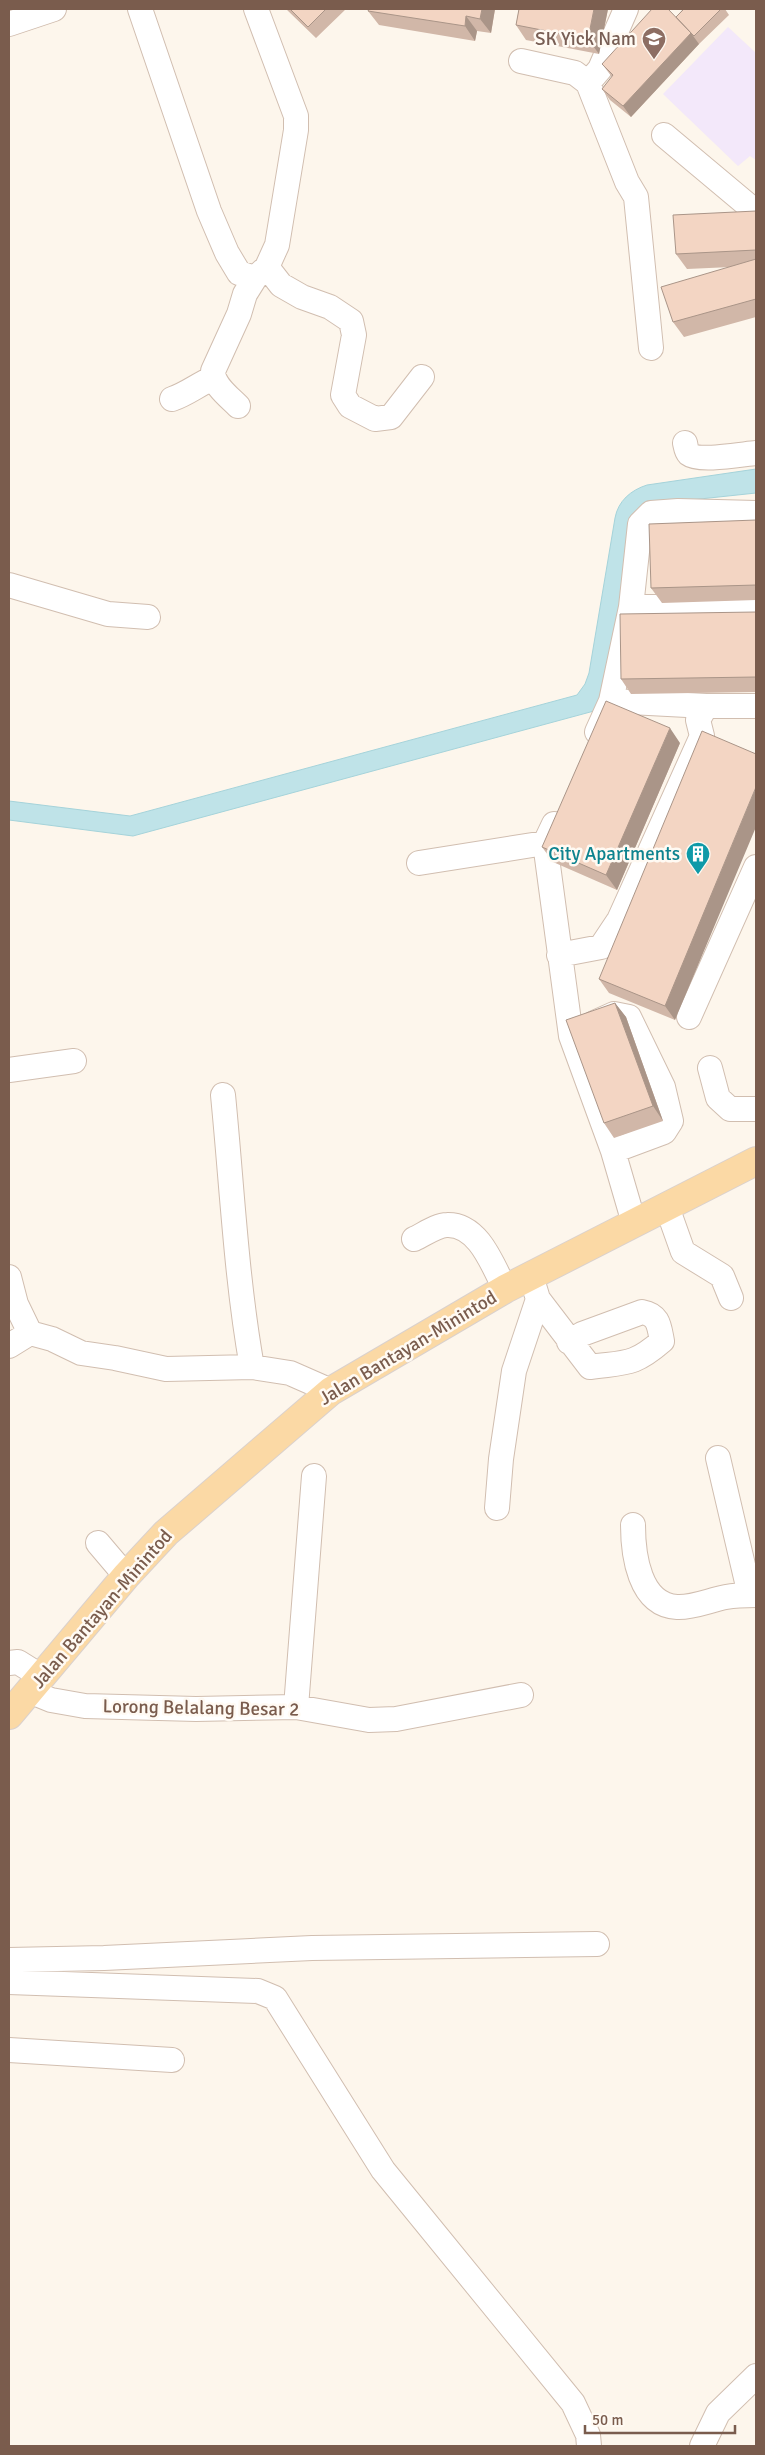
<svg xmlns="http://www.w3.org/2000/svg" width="765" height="2455" viewBox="0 0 765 2455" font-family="Signika,sans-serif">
<rect width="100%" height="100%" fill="#fdf6ec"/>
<path fill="#f3e8fa" d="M728,27l28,26v107l-6,-4 -12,10 -75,-72z"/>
<path fill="#bfe3e8" stroke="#a5d3da" d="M756,469v24l-103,11 -44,183 -15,24 -461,125 -124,-16v-19l121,15 447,-121 8,-11 4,-11 26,-155c3,-17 16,-28 32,-33z"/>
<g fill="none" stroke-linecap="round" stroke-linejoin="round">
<defs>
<path id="minor" d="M140,9l69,202 18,42 12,20 16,5
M9,24l45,-15
M521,61l54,12 13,10 39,99 9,15 15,151
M588,83l12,-14 26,-60
M664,135l92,77
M267,267l14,18 21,12 28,10 21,14 3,14 -11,60 7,11 25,13 16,-2 31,-40
M172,399c15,-5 27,-15 41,-21
M238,406c-10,-10 -25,-21 -25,-35l26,-57 6,-20 10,-16 12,-11 10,-22 19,-115v-14l-40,-107
M685,443c1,4 1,8 4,11 10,8 54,0 67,-1
M9,585l99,29 40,3
M631,607h125
M611,701l95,5h50
M597,732l14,-31 20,-94 9,-83 11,-11 27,-2 78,2
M554,824l-9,19 26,193 42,115 21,72
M419,863l126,-20
M559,955l42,-8 18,-27 83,-184 -4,-16 8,-14
M689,1017l67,-150
M594,1023l20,-9 15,3 34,70 8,34 -7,11 -51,19
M710,1068l8,30 12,11h26
M9,1070l65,-9
M223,1095c9,91 13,182 29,272
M667,1207l16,45 39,24 9,22
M414,1239c9,-4 23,-14 33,-14 32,-1 46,41 58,64
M9,1277l7,27 14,29 22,6 29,14 34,5 51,11 86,-2 38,6 41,18
M538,1299l52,68c36,-5 43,-1 72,-26 -3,-15 -3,-26 -20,-29l-60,22 -13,8
M9,1346l21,-13
M718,1458l32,137
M497,1508l4,-49 13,-88 24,-72 -3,-10
M633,1525c0,29 6,80 44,82 15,1 33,-7 49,-10 10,-2 20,-2 30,-2
M98,1543l28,33
M9,1663l9,-1 24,15
M29,1691l22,9 34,6 111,3 100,-2 73,13 27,-1 125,-24
M296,1707l18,-231
M9,1960l95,-2 208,-10 285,-4
M9,1982l249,9 17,7 108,172 190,233 15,32 1,11
M9,2050l163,10
M702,2446l16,-33 38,-37"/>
<path id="major" d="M9,1715l117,-139 40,-43 165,-142 174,-102 251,-128"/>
</defs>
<use href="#minor" stroke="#d1beb0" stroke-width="26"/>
<use href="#major" stroke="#dad1cd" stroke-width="30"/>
<use href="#minor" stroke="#fff" stroke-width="24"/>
<use href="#major" stroke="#fbd9a5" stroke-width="28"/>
</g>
<path fill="#d1b7a8" d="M286,9h60l-30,29z
M369,9h126l-4,24 -14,-2 -2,10 -96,-16 -11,-14z
M519,9h89l-9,45 -73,-14 -10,-15z
M683,9h42l4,6 -30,29 -68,73 -21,-17 -8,-11 10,-12 -10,-13 74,-47z
M756,211v106l-72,20 -11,-15 58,-55 -44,2 -11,-15z
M756,520v80l-94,3 -11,-15z
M756,612v80l-125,2 -10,-15z
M680,743l-63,147 -64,-28 -11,-15z
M756,754l-81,266 -66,-27 -10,-14z
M615,1003l11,14 37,104 -49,17 -10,-15z"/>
<path fill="#aa9588" d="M482,9h13l-4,24 -11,-14z
M594,9h14l-9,45 -11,-15z
M466,16l11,15 -2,10 -10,-15z
M691,33l8,11 -68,73 -8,-11z
M670,728l10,15 -63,147 -11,-15z
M756,787v40l-81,193 -10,-14z
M615,1003l11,14 37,104 -10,-15z"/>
<path fill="#f3d5c3" stroke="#aa9588" d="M290,9h36l-18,18z
M369,9h113l-2,10 -14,-3 -1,10 -97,-15z
M519,9h75l-6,30 -72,-14z
M652,9h16l23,24 -68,73 -21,-17 11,-14 -11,-11z
M684,9h37l-27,27 -3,-3 -15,-16z
M756,211v39l-80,4 -3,-39z
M756,259v40l-83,23 -12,-35z
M756,520v65l-105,3 -2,-64z
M756,612v65l-135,2 -1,-65z
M606,701l64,27 -64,147 -64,-28z
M702,731l54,23v33l-91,219 -66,-27z
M615,1003l38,103 -49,17 -38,-103z"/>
<defs>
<symbol id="school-pin" viewBox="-11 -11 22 30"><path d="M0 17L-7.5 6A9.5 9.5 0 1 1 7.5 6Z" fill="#8d6e63" stroke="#fffaf3"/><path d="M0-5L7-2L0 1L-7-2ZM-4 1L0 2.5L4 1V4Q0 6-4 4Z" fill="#fff"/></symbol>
<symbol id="building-pin" viewBox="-11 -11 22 30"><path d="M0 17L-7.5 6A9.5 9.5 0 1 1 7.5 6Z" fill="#0f9aa8" stroke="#fffaf3"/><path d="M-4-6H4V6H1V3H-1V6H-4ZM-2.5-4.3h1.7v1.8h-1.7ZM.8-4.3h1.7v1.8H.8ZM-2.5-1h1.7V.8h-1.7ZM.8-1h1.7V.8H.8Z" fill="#fff"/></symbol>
</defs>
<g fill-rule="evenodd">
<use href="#school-pin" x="640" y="25" width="28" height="38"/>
<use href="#building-pin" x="684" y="840" width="28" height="38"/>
</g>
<g text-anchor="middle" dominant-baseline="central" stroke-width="5" stroke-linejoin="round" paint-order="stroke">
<g font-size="19" fill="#785e54" stroke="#fffaf3" text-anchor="end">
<text x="636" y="39">SK Yick Nam</text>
</g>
<g font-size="19" fill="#0d838f" stroke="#fffaf3" text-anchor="end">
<text x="680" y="854">City Apartments</text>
</g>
<g font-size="19" fill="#7a5c4d" stroke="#fffaf3">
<text transform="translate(408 1348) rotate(-31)">Jalan Bantayan-Minintod</text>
<text transform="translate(102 1609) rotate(-49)">Jalan Bantayan-Minintod</text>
<text transform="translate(201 1708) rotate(1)">Lorong Belalang Besar 2</text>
</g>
</g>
<rect width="765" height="2455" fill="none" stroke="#7a5c4d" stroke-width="20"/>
<path d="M585 2425v8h150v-8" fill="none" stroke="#7a5c4d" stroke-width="2.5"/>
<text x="592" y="2425" font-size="15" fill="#7a5c4d" stroke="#fffaf3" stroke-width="4" paint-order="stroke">50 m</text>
</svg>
